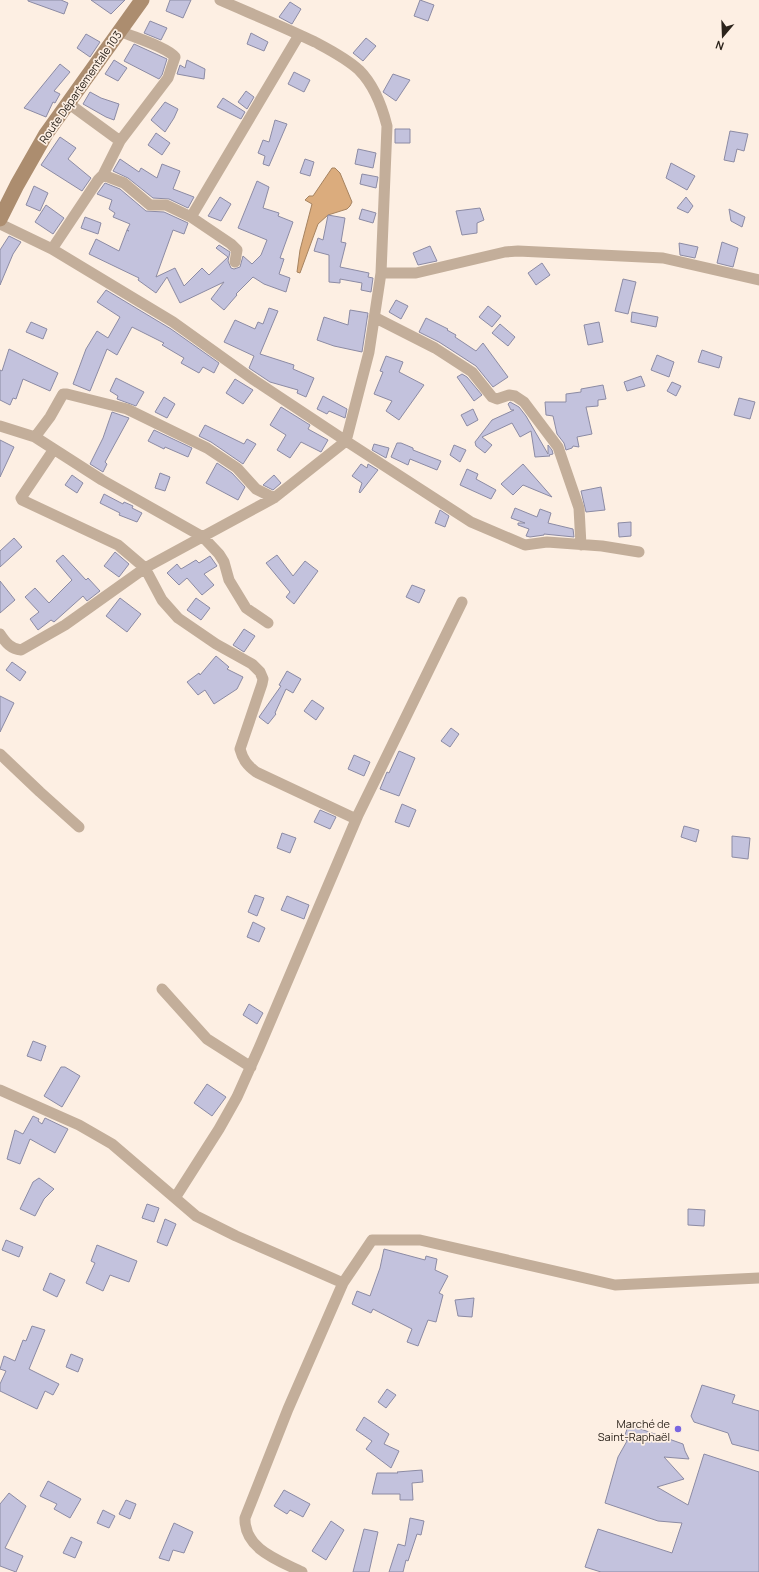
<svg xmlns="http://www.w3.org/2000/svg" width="759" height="1572" viewBox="0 0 759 1572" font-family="Manrope,sans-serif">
<rect width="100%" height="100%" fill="#fdefe3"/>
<path fill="#dbac7d" stroke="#a68360" d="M332,168h3l5,5 12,29 -2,4 -3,3 -19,6 -10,9 -18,49 -3,-1 3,-22 12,-46 -7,-4 4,-4h4z"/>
<path fill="#c3c2dd" stroke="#8c8ba4" d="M28,0h33l7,3 -4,11 -36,-13z
M91,0h34l-14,14z
M170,0h21l-8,18 -17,-7z
M420,0l14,5 -6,16 -14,-5z
M290,2l11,7 -9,15 -13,-7z
M150,21l17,7 -6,12 -17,-7z
M251,33l17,9 -4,9 -17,-7z
M86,34l14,8 -10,15 -13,-9z
M366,38l10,8 -13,15 -10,-8z
M134,44l33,15 -5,16 -3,4 -35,-18z
M114,60l13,8 -9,13 -13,-7z
M187,60l18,9 -1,10 -27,-5 3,-9 5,3z
M60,64l10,8 -16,19 6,3 -5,9 -2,-1 -7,15 -22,-9z
M294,72l16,8 -6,12 -16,-8z
M393,74l17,6 -14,21 -13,-9z
M246,91l8,6 -7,12 -9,-7z
M90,92l11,6 18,6 -5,16 -8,-3 -23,-13z
M223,98l22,14 -4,7 -24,-12z
M165,102l13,7 -4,9 -9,14 -14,-12z
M275,120l12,4 -18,42 -6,-2 2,-8 -7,-3 5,-13 6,2z
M395,129h15v14h-15z
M730,131l18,3 -4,17 -7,-2 -3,13 -10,-2z
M156,133l14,10 -8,12 -14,-10z
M60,137l16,11 -8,11 23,19 -9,13 -41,-26z
M358,149l18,4 -3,15 -18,-4z
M120,159l19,13 2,-4 16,10 5,-14 18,7 -7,18 21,8 -6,11 -19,-9 -16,-1 -25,-20 -15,-7z
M305,159l9,3 -4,14 -10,-3z
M671,163l24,13 -8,14 -21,-12z
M362,174l16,3 -2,11 -16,-4z
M257,181l12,6 -6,21 16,5 -1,3 15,6 -13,36 4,1 -5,15 11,4 -4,14 -22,-8 -11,-7 -17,17 1,1 -13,15 -13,-11 13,-17 -44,21 -13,-26 -11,16 -18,-13 1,-2 -50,-24 7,-15 23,12 8,-21 2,1 -2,-1 3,-6 -17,-7 2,-4 -6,-4 3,-9 -15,-6 8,-11 15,6 26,22 18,1 24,11 -4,11 -11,-4 -17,47 19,-9 9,18 18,-18 7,7 19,-18 -12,-9 3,-3 11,7 -2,9 3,7 3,1 6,-2 3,-11 9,8 9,-9 6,-15 -29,-12z
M34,186l14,7 -8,18 -14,-6z
M220,197l11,7 -10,17 -13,-5z
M686,197l7,9 -5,7 -11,-5z
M46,205l18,13 -11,16 -18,-12z
M480,208l4,12 -7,3v10l-15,2 -6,-24z
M362,209l14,4 -3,10 -14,-4z
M729,209l16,8 -3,10 -11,-6z
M328,215l17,3 -4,24 5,1 -6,24 29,6 -1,4 5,1 -2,14 -10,-2 1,-7 -22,-4v4l-11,-1v-27l-15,-4 4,-13 5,2z
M85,217l16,6 -3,11 -17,-6z
M9,236l12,6 -8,12 -13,31v-35z
M722,242l16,6 -5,19 -16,-4z
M679,243l19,4 -3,11 -15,-3z
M430,246l7,15 -19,4 -5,-12z
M542,263l8,12 -14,10 -8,-12z
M623,279l13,3 -8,32 -13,-3z
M106,290l65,39 48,34 -5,10 -11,-6 -4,6 -18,-10 3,-5 -22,-13 2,-2 -32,-16 -15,28 -10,-6 -17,42 -17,-7 13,-35 11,-18 11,7 12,-21 -23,-15z
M396,300l12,6 -7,13 -12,-7z
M488,306l13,10 -9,11 -13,-10z
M269,308l9,3 -18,43 34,11 -1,4 21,9 -8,19 -9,-4 1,-3 -28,-8 -21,-14 5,-12 -30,-14 11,-22 20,9 3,-7 5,2z
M350,310l18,3 -6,39 -28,-6 -17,-6 7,-23 24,8z
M632,312l26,5 -2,10 -25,-5z
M426,318l22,11 -1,1 9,5 -1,2 21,14 7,-8 25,34 -15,10 -17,-21 -37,-24 -20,-10z
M31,322l16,7 -4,10 -17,-7z
M599,322l4,20 -15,3 -4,-20z
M500,324l15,13 -7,9 -16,-13z
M9,349l49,24 -8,18 -27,-12 -7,20 -3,-1 -3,7 -10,-5v-30l2,1z
M702,350l20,7 -3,11 -21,-6z
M657,355l17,7 -5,15 -18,-7z
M386,356l17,6 -4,10 25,13 -25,35 -13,-9 6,-10 -18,-7 9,-22 -3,-1z
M462,374l5,3 15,18 -8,6 -17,-24z
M641,376l4,10 -18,5 -3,-9z
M116,378l28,14 -8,14 -19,-7 1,-3 -8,-5z
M235,379l18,11 -10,14 -17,-11z
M672,382l9,4 -5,10 -9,-5z
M603,385l3,14 -8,1v6l-12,1 6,27 -15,3 2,10 -6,-1 -1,2 -6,2 -2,-7 -7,-9 -4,-18 -7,-1 -1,-13h21v-8l15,-2v-3z
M323,396l24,13 -2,9 -16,-7 -2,3 -10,-5z
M164,397l11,7 -8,14 -12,-6z
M739,398l16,4 -5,17 -16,-4z
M510,402l9,5 7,9 22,38v-9l4,5 1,4 -4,1 1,1 -15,1 -4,-26 -11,6 -8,-14 -30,14 10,8 -7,8 -9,-7 -1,-4 17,-22 22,-10h-3l-3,-6z
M281,407l29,18 -2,4 20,11 -7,12 -20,-10 -11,16 -13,-8 9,-15 -16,-10z
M473,409l5,11 -11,6 -6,-11z
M112,412l17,6 -24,44 2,2 -4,8 -13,-8 13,-26z
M205,425l39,19 3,-5 9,5 -13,20 -32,-22 -12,-6z
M154,430l38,18 -4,9 -23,-10 -1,2 -16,-8z
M0,440l14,7 -14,30z
M397,443h4l12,5v2l28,11 -4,9 -27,-11 -2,6 -17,-8z
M374,444l15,4 -3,10 -14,-8z
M454,445l12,5 -6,12 -10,-7z
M217,463l15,10 13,14 -7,13 -32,-17z
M361,464l6,4 1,-4 10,6 -18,23 -1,-1 3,-9 -10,-7z
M523,464l15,17 14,16 -29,-12 -10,10 -12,-11z
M467,469l11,5 -2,5 20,11 -5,9 -31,-14z
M160,473l10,4 -5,14 -10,-3z
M72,475l11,8 -6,10 -12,-8z
M274,475l7,8 -8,7 -10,-5z
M601,487l4,23 -19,2 -5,-21z
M104,494l19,10 1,-2 9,4 -1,2 10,5 -5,9 -18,-7 1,-2 -20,-10z
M515,508l22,9 3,-8 11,4 -3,10 25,6 1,8 -30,-3v1l-14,2 -4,-1 3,-7 -11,-4v-2h7l-14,-5z
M440,510l9,6 -4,11 -10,-4z
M631,522v14l-12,1 -1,-14z
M14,538l8,9 -22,20v-16z
M115,552l14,12 -10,13 -15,-11z
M63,555l23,25 2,-2 12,13 -13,10 -4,-5 -29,26 -3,-2 -13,10 -8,-11 9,-7 -14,-15 10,-9 14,15 23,-23 -16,-19z
M277,555l16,21 12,-15 13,10 -24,33 -8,-7 4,-5 -24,-29z
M210,556l7,10 -13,8 10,11 -12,10 -15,-17 -8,7 -12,-12 10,-9 4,5 15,-9 3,3z
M0,581l15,19 -15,13z
M412,585l13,5 -6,13 -13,-6z
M120,598l21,16 -14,18 -21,-16z
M196,598l14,10 -9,12 -14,-10z
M244,629l11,7 -11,16 -11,-7z
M216,656l13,11 -2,2 16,8 -6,12 -23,15 -9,-14 -7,5 -11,-13 12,-9 1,2z
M12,662l14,10 -6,9 -14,-11z
M287,671l14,8 -8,14 -7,-4 -11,24 1,1 -8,10 -9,-7 22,-31 -2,-1z
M0,696l14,7 -14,29z
M312,700l12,8 -8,12 -12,-9z
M451,728l8,6 -9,13 -9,-6z
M399,751l16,7 -16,38 -19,-7 7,-17 2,1z
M354,755l16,7 -6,14 -16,-7z
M402,804l14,6 -7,17 -14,-5z
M320,810l16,7 -6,12 -16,-7z
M684,826l15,4 -3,12 -15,-5z
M282,833l14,5 -6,15 -13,-5z
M732,836l18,2 -2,21 -16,-2z
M255,895l9,3 -7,18 -9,-4z
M287,896l22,9 -5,14 -23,-9z
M253,922l12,6 -6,14 -12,-5z
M249,1004l14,9 -6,11 -14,-9z
M33,1041l13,5 -5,15 -14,-5z
M61,1067h4l15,9 -18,31 -18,-11z
M207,1084l19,13 -14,19 -18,-13z
M33,1116l6,3 -1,2 4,3 3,-6 23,11 -13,24 -25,-14 -10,25 -13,-5 8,-29 8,4z
M39,1178l15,11 -10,10 -9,17 -15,-7 13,-27z
M147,1204l12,4 -5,14 -12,-4z
M688,1209l17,1 -1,16 -16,-1z
M165,1219l11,5 -9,22 -10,-4z
M6,1240l17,7 -4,10 -17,-7z
M97,1245l40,16 -8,21 -19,-7 -7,16 -17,-8 9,-20 -4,-2z
M384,1249l41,11 1,-4 11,3 -2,11 13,6 -9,17 4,2 -7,27 -8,-2 -10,26 -11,-4 5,-13 -39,-20 -2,4 -19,-9 5,-13 13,5 10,-28z
M50,1273l15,7 -8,17 -14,-7z
M474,1298l-2,19 -14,-1 -3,-16z
M32,1326l13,4 -16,39 30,15 -6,11 -8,-4 -8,18 -37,-18v-7l6,-13 -6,-2 4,-13 11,5 8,-21 3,1z
M71,1354l12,5 -5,13 -12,-5z
M702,1385l33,10 -3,8 27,8v40l-27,-7 -4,-11 -34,-11 -3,-6z
M387,1389l9,6 -10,13 -8,-6z
M364,1417l25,17 -5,10 15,7 -8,17 -25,-19 6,-8 -16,-11z
M635,1427l48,17 2,7 4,8 -25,-2 20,22 -27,8 31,18 16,-51 55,18v100h-158l-16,-5 13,-38 74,24 10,-30 -24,-2 -53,-18 13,-46 9,-16 -3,-3 3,-9z
M422,1470l1,12 -11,1 1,17h-13v-6h-28l5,-21h21l-1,-1z
M48,1481l33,18 -11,19 -16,-9 3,-5 -17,-8z
M284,1490l26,14 -7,13 -13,-7 -3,4 -13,-8z
M9,1493l17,13 -21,42 18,8 -7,16 -16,-6v-62z
M126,1500l10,4 -6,15 -11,-5z
M103,1510l12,6 -6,12 -12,-5z
M410,1518l14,3 -3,14 -4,-1 -9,27 -2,-1 -3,12h-14l9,-28 7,2z
M331,1521l13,9 -18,30 -14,-9z
M174,1523l19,9 -9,21 -11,-3 -4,11 -10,-3z
M364,1529l14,3 -9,40h-16z
M71,1537l11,5 -7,16 -12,-5z"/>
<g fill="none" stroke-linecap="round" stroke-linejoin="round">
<path stroke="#c3ae9a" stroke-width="11" d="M220,0c32,14 64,27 95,42 15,8 31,16 44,28 15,15 23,36 28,56l-6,147 -12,79 -23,89 125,81 54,23 22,-3 55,4 37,6
M120,31c13,6 47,16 55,26l-7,21 -48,63
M68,103l52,38 -17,34
M191,217l108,-182
M0,224l52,25 121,73 81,58 92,61 -72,57 -129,70 -27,-23 -96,-45 -1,-2 33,-49
M52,249l46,-69 5,-5 21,8 26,22h16l25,12 40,27 6,6 -2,12
M381,273h35l89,-21 13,-1 145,7 96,22
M374,317l61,31 37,24 20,25 5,2 12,-4 6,1 9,6 34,45 21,61 2,37
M0,426l35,11 67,43 101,57 16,17 5,8 5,18 17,28 22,15
M35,437l15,-20 13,-23h4l60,15 80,39 30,20 19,21 18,9
M0,634c6,9 11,15 21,16l44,-25 80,-57 17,32 16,18 38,26 36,20 8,8 3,7 -1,5 -22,65c3,11 7,16 16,23l100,47
M0,754l40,38 39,35
M162,989l45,50 44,28
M0,1090l79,35 33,19 84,72 40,20 107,47 -55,126 -43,109c-1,31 33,42 57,54
M175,1198l44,-69 18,-32 22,-49 99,-233 104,-213
M343,1283l29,-43h48l195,45 144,-7"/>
<path stroke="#ac8d6f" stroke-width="15" d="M0,219l17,-34 29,-51 96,-134"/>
</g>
<circle fill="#7966e1" stroke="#fdefe3" stroke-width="1.5" cx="678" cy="1429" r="4"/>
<g text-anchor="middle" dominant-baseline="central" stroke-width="3.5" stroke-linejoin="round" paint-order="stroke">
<g font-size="11" fill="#2b231b" stroke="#fdefe3">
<text transform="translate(80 87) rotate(-55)">Route Départementale 103</text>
</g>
<g font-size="11" fill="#2b231b" stroke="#fdefe3" text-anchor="end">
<text x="670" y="1423">Marché de<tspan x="670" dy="13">Saint-Raphaël</tspan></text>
</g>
</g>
<g transform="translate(723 36) rotate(199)" stroke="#fdefe3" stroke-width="3" paint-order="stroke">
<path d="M0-3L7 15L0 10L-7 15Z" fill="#2b231b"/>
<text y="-6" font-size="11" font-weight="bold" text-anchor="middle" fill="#2b231b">N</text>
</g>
</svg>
